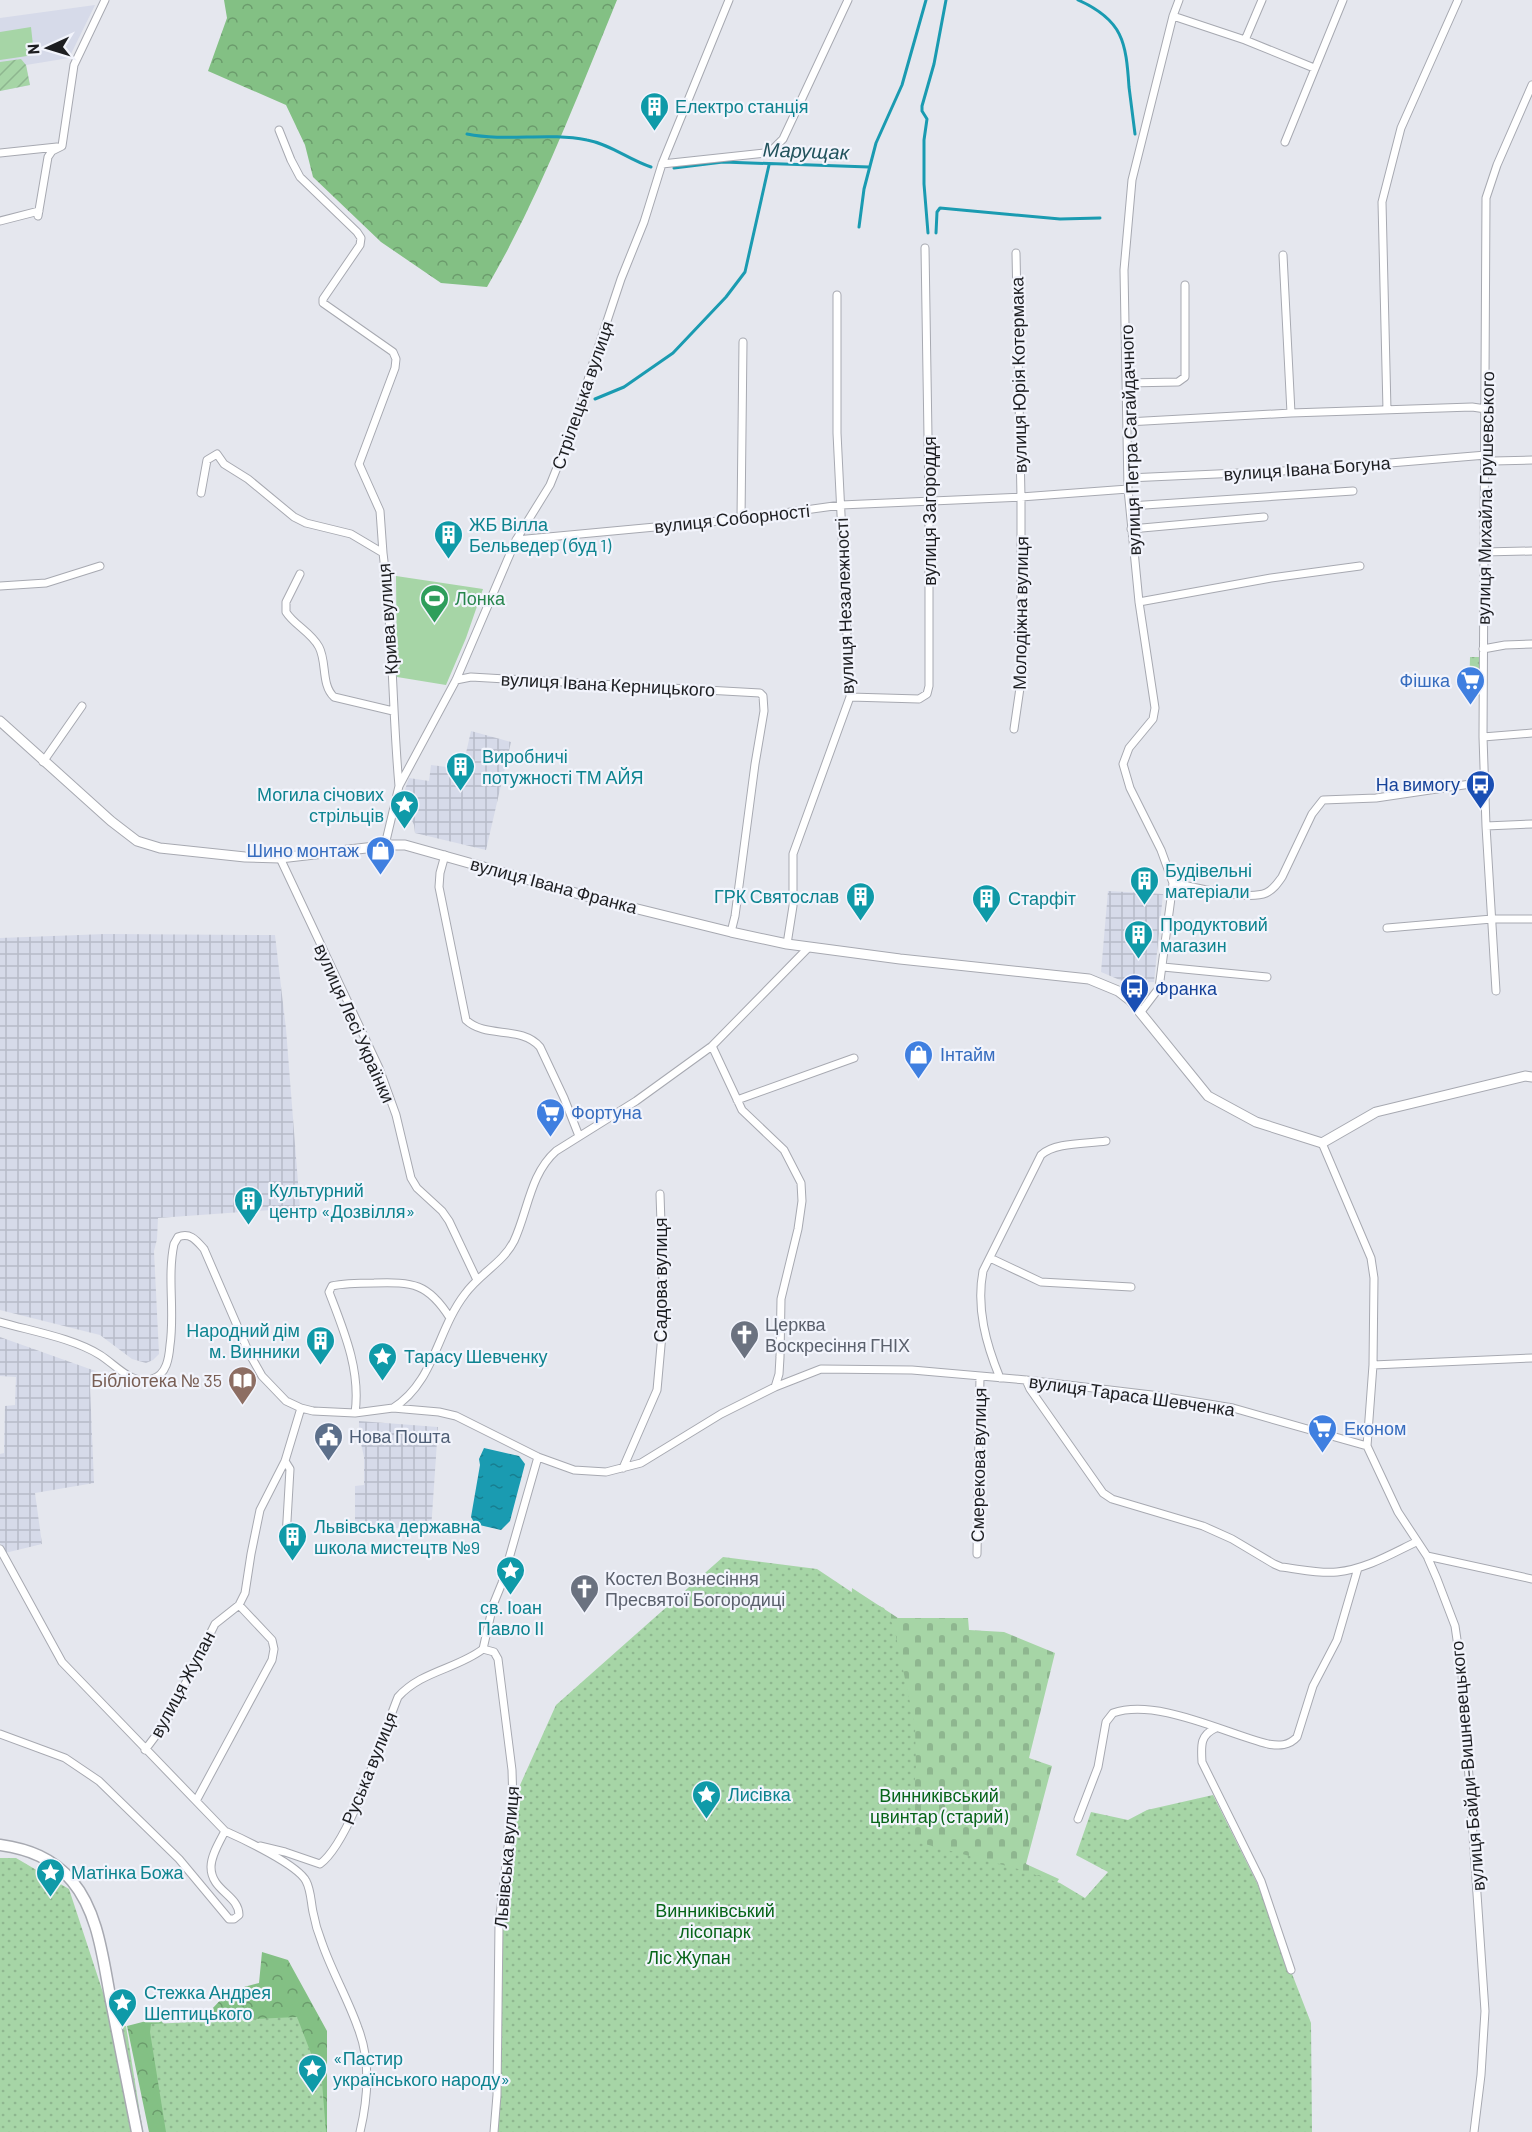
<svg xmlns="http://www.w3.org/2000/svg" width="1532" height="2132" viewBox="0 0 1532 2132" font-family="Barlow,sans-serif">
<defs>
<pattern id="industrial-grid" width="8" height="8" patternUnits="userSpaceOnUse" patternTransform="scale(1.5)"><rect width="8" height="8" fill="#d6dae9"/><path d="M0 4h8M4 0v8" fill="none" stroke="#b7bbc8"/></pattern>
<pattern id="forest-crowns" width="20" height="18" patternUnits="userSpaceOnUse" patternTransform="scale(1.5)"><rect width="20" height="18" fill="#83c084"/><path d="M2 6a3 3 0 1 1 6 0M12 15a3 3 0 1 1 6 0" fill="none" stroke="#6b9b6c"/></pattern>
<pattern id="cemetery-stones" width="16" height="16" patternUnits="userSpaceOnUse" patternTransform="scale(1.5)"><rect width="16" height="16" fill="#a6d5a6"/><path d="M2 7V4a2 2 0 0 1 4 0v3zM10 15v-3a2 2 0 0 1 4 0v3z" fill="#8eb68f"/></pattern>
<pattern id="park-dots" width="8" height="8" patternUnits="userSpaceOnUse" patternTransform="scale(1.5)"><rect width="8" height="8" fill="#a6d5a6"/><path d="M2 2h.1M6 6h.1" fill="none" stroke="#8eb68f" stroke-width="1.8" stroke-linecap="round"/></pattern>
<pattern id="garden-furrows" width="10" height="10" patternUnits="userSpaceOnUse" patternTransform="scale(1.5)"><rect width="10" height="10" fill="#a6d5a6"/><path d="M-1 1l2-2M0 10L10 0M9 11l2-2" fill="none" stroke="#8eb68f"/></pattern>
<pattern id="water-ripples" width="26" height="14" patternUnits="userSpaceOnUse" patternTransform="scale(1.5)"><rect width="26" height="14" fill="#1a9bb1"/><path d="M2 4q2-2 4 0t4 0M15 11q2-2 4 0t4 0" fill="none" stroke="#177e90"/></pattern>
</defs>
<rect width="100%" height="100%" fill="#e5e7ee"/>
<path fill="#d6dae9" d="M95,5l-26,53 -43,7 4,20 -30,6v-73z"/>
<path fill="url(#industrial-grid)" d="M471,731l40,11 -25,108 -71,-17 -1,-8 -6,-13 -9,-5 10,-29 20,3 2,-16 24,3 3,-15h8z
M1108,891l55,3 -9,88 -27,1 -26,-11z
M105,934l170,1 11,94 14,179 -142,10 -1,21 -3,12 5,103 -6,6 -7,3 -14,-4 -32,-24 -100,-25v-372z
M0,1337l101,36 -5,14 -6,-1 4,97 -59,10 7,51 -37,9 -5,-10v-89l4,-1 1,-47 10,-1 1,-28 -16,-1z
M359,1421l79,6 -7,103 -51,-3 -25,-4v-37l9,-1v-28l-5,-22z"/>
<path fill="url(#forest-crowns)" d="M224,0h393c-40,97 -77,196 -130,287l-46,-4 -60,-41 -68,-65 -8,-32 -19,-40 -78,-34 19,-53z
M262,1952l26,8 39,71v101h-178l-22,-106 31,-8 16,16 33,4 4,-28 18,-19 30,-8z"/>
<path fill="url(#cemetery-stones)" d="M852,1588l46,30h70l1,12 35,2 51,21 -26,105 23,8 -26,98 33,15 -100,167 -121,-202z"/>
<path fill="url(#park-dots)" d="M1470,657h11v39h-12z
M723,1557l94,12 45,30 22,9 10,19 21,99 1,40 -6,74 108,29 42,14 25,15 23,-26 -32,-17 15,-43 37,8 19,-10 66,-15 44,88 54,140 1,109h-814l2,-201 16,-137 40,-89z
M0,1858h16l53,31 45,137h12l17,106h-143z
M297,2017l25,65 4,50h-160l-16,-100 1,-8z"/>
<path fill="url(#garden-furrows)" d="M21,59l5,6 4,20 -30,6v-29z"/>
<path fill="#a6d5a6" d="M31,27l3,28 -34,5v-28z
M396,576l87,13 -17,49 -20,47 -49,-8z"/>
<path fill="url(#water-ripples)" d="M484,1448l35,8 6,8 -15,57 -9,9 -26,-6 -4,-7 9,-52 -1,-6z"/>
<g fill="none" stroke-linecap="round" stroke-linejoin="round">
<path stroke="#1a9bb1" stroke-width="3" d="M1078,0c45,20 48,42 51,87 2,15 4,31 6,47
M467,134c40,8 80,-2 120,6 23,4 42,20 64,27
M674,168l49,-6 146,5
M859,227l5,-38 12,-46 26,-58 24,-85
M928,233l-4,-49v-44l3,-21 -5,-8v-5l12,-42 12,-64
M936,233l1,-21 3,-4 120,11 40,-1
M595,399l29,-12 49,-34 53,-56 19,-25 24,-107"/>
<defs>
<path id="minor" d="M1179,0l-6,16 72,24 69,28
M1245,40l17,-40
M279,130l12,30 9,17 57,55 4,6 -1,7 -37,54v4l70,49 3,7 -1,9 -36,96 21,47 3,42
M1285,142l58,-142
M0,153l57,-6
M662,164l103,-11 8,-4 10,-10 65,-139
M38,216l10,-59 4,-6 10,-5 12,-81 31,-65
M0,221l39,-10
M1283,255l8,158
M1127,383l51,-1 7,-5v-92
M1387,410l-5,-208 19,-74 57,-128
M1127,422l164,-9 181,-6 14,2
M1485,463l8,-2 39,-1
M1128,478l178,-8 180,-15
M201,493l6,-33 10,-6 7,10 24,15 46,38 12,6 45,11 32,19c10,77 9,156 16,233
M1130,506l223,-15
M741,519l2,-177
M1131,529l133,-12
M516,540l225,-21 100,-14 180,-8 107,-8
M1483,552l49,-1
M300,574l-14,28v10c8,13 25,20 33,35 8,15 2,38 15,50l59,14
M0,586l46,-3 54,-17
M1139,602l132,-24 89,-12
M1483,649l22,-4 27,-1
M456,680l15,-3 289,16 3,3 1,15 -9,53 -20,152 -4,16
M850,697l69,2 8,-5 2,-8v-186l-4,-252
M1014,729l7,-48v-184l-5,-244
M1483,737l49,-4
M43,762l39,-56
M1486,826l46,-2
M385,845l14,-59 57,-106 60,-140 34,-55 27,-67 15,-52 29,-87 23,-57 18,-58 67,-164
M445,855l-5,18 -1,14 27,133c20,19 55,5 74,27l24,51 15,38
M280,858l99,210 17,47 15,63 6,10 25,23 7,10 28,59
M1173,883c22,4 74,18 93,10 7,-3 11,-9 16,-16l30,-63 11,-14 53,-2 108,-16
M1387,928l105,-9h40
M787,944l6,-38v-52l57,-157 -13,-264v-138
M1163,967l104,10
M1496,991l-10,-165 -3,-89 3,-539 11,-33 35,-80
M1140,1013l19,-25 14,-105 -12,-33 -31,-62 -7,-24 6,-16 24,-29 2,-11 -16,-106 -11,-113 -4,-219 8,-90 41,-164
M712,1046l30,64 42,40 17,33 1,18 -4,28 -17,70 -1,58 -1,17 -4,13
M737,1100l117,-42
M1322,1143l49,115 3,20 -1,87 -6,81 31,66 29,44 10,23 18,47 7,48 23,337 -4,64 -7,57
M990,1258l51,24 90,5
M0,1322c31,9 73,16 100,33 16,10 32,31 52,24 15,-4 17,-22 18,-34 5,-33 -3,-68 4,-101l4,-7c12,-5 18,3 26,12l45,104 13,23 24,25 15,7 12,3 42,2 38,-5 46,4 17,4 82,41 36,13 32,2 35,-9 80,-49 54,-27 46,-18 91,1 114,10 134,16 73,12 134,38
M1373,1365l159,-7
M1000,1378c-14,-34 -24,-70 -17,-107l58,-116c14,-13 46,-11 65,-14
M1026,1380l4,9 73,104 9,6 91,27 29,13 42,25 7,3c18,2 39,7 56,5 29,-3 54,-18 79,-30
M393,1408c41,-25 44,-78 72,-114 14,-20 38,-31 49,-53 14,-30 16,-67 42,-90l80,-50 76,-55 97,-99
M355,1413c6,-42 -11,-82 -26,-121l3,-6c13,-3 28,-3 42,-3 39,-1 54,0 76,35
M285,1461l5,8 -4,69
M623,1468l34,-78 7,-78 -4,-118
M0,1549l62,113 163,169c18,8 73,34 81,50 5,9 5,22 7,31 2,11 5,21 9,31 10,29 26,56 36,85 13,33 10,70 2,104
M977,1554l3,-178
M1427,1556l105,23
M1216,1728c-16,7 -15,17 -14,34l59,119 30,89
M0,1734l65,24 34,23 80,78 50,60h5l5,-4c0,-20 -28,-24 -28,-48 0,-12 9,-26 14,-36
M145,1750l21,-28 49,-98 24,-19 6,-12 6,-39 9,-44 25,-49 16,-53
M196,1801l76,-141 2,-11 -2,-9 -33,-35
M1078,1819l20,-52 8,-45 7,-9c44,-15 111,20 155,31 11,2 21,2 29,-7l16,-51 24,-46 21,-72
M260,1846l25,6 35,12c31,-23 62,-128 78,-167 23,-26 59,-28 85,-48
M494,2132l3,-37 2,-171 14,-120 -1,-34 -14,-111 -4,-7 -11,-3 10,-44 9,-22 36,-126"/>
<path id="tertiary" d="M0,721l111,100 26,20 23,7 85,9 35,1 112,-13h13l192,54 134,33 56,12 113,15 189,20 29,12 13,10 77,95 48,26 66,21 54,-31 149,-36 7,1"/>
<path id="primary" d="M0,1845c28,4 53,13 72,36 27,32 31,80 39,120 9,44 17,87 26,131"/>
</defs>
<use href="#minor" stroke="#a7a9b1" stroke-width="9"/>
<use href="#tertiary" stroke="#a7a9b1" stroke-width="11"/>
<use href="#primary" stroke="#a7a9b1" stroke-width="13"/>
<use href="#minor" stroke="#fff" stroke-width="7"/>
<use href="#tertiary" stroke="#fff" stroke-width="9"/>
<use href="#primary" stroke="#fff" stroke-width="10"/>
</g>
<defs>
<symbol id="building-pin" viewBox="-11 -11 22 30"><path d="M0 17L-7.5 6A9.5 9.5 0 1 1 7.5 6Z" fill="#0f9aa8" stroke="#f2f4fc"/><path d="M-4-6H4V6H1V3H-1V6H-4ZM-2.5-4.3h1.7v1.8h-1.7ZM.8-4.3h1.7v1.8H.8ZM-2.5-1h1.7V.8h-1.7ZM.8-1h1.7V.8H.8Z" fill="#fff"/></symbol>
<symbol id="stadium-pin" viewBox="-11 -11 22 30"><path d="M0 17L-7.5 6A9.5 9.5 0 1 1 7.5 6Z" fill="#2e9e5b" stroke="#f2f4fc"/><path d="M0-5a6.5 5 0 1 0 0 10a6.5 5 0 1 0 0-10ZM-3.5-1.8h7v3.6h-7Z" fill="#fff"/></symbol>
<symbol id="supermarket-pin" viewBox="-11 -11 22 30"><path d="M0 17L-7.5 6A9.5 9.5 0 1 1 7.5 6Z" fill="#3f7fe0" stroke="#f2f4fc"/><path d="M-6-5.5h2.5l.6 2H6L4.5 2H-2.5L-4.4-4H-6ZM-1.5 3.2a1.3 1.3 0 1 0 .1 0ZM3 3.2a1.3 1.3 0 1 0 .1 0Z" fill="#fff"/></symbol>
<symbol id="bus-pin" viewBox="-11 -11 22 30"><path d="M0 17L-7.5 6A9.5 9.5 0 1 1 7.5 6Z" fill="#1a4fb4" stroke="#f2f4fc"/><path d="M-5-6H5V4H4V6H2V4H-2V6H-4V4H-5ZM-3.5-4V0h7V-4ZM-3.5 1.2v1.5H-2V1.2ZM2 1.2v1.5H3.5V1.2Z" fill="#fff"/></symbol>
<symbol id="sight-pin" viewBox="-11 -11 22 30"><path d="M0 17L-7.5 6A9.5 9.5 0 1 1 7.5 6Z" fill="#0f9aa8" stroke="#f2f4fc"/><path d="M0-6L1.8-2.2L6-1.7L2.9 1.2L3.7 5.4L0 3.3L-3.7 5.4L-2.9 1.2L-6-1.7L-1.8-2.2Z" fill="#fff"/></symbol>
<symbol id="shop-pin" viewBox="-11 -11 22 30"><path d="M0 17L-7.5 6A9.5 9.5 0 1 1 7.5 6Z" fill="#3f7fe0" stroke="#f2f4fc"/><path d="M-5-2.5h2.3a2.7 3.5 0 0 1 5.4 0H5L5.5 6h-11ZM-1.5-2.5h3a1.5 2.3 0 0 0-3 0Z" fill="#fff"/></symbol>
<symbol id="church-pin" viewBox="-11 -11 22 30"><path d="M0 17L-7.5 6A9.5 9.5 0 1 1 7.5 6Z" fill="#6b7280" stroke="#f2f4fc"/><path d="M-1.2-6h2.4v3.5h3.3v2.4h-3.3V6h-2.4V-.1h-3.3v-2.4h3.3Z" fill="#fff"/></symbol>
<symbol id="library-pin" viewBox="-11 -11 22 30"><path d="M0 17L-7.5 6A9.5 9.5 0 1 1 7.5 6Z" fill="#8d6e63" stroke="#f2f4fc"/><path d="M-6-4Q-3-5.5-.7-3.5V5Q-3 3-6 4ZM6-4Q3-5.5 .7-3.5V5Q3 3 6 4Z" fill="#fff"/></symbol>
<symbol id="civic-pin" viewBox="-11 -11 22 30"><path d="M0 17L-7.5 6A9.5 9.5 0 1 1 7.5 6Z" fill="#5c6f8a" stroke="#f2f4fc"/><path d="M-.6-6.5H3V-4.5H.6V-3L4-1V1h2V6H-6V1h2V-1L-.6-3ZM-1.2 2.5V6h2.4V2.5Z" fill="#fff"/></symbol>
</defs>
<g fill-rule="evenodd">
<use href="#building-pin" x="638" y="90" width="33" height="45"/>
<use href="#building-pin" x="432" y="518" width="33" height="45"/>
<use href="#stadium-pin" x="418" y="582" width="33" height="45"/>
<use href="#supermarket-pin" x="1454" y="664" width="33" height="45"/>
<use href="#building-pin" x="444" y="750" width="33" height="45"/>
<use href="#bus-pin" x="1464" y="768" width="33" height="45"/>
<use href="#sight-pin" x="388" y="788" width="33" height="45"/>
<use href="#shop-pin" x="364" y="834" width="33" height="45"/>
<use href="#building-pin" x="1128" y="864" width="33" height="45"/>
<use href="#building-pin" x="844" y="880" width="33" height="45"/>
<use href="#building-pin" x="970" y="882" width="33" height="45"/>
<use href="#building-pin" x="1122" y="918" width="33" height="45"/>
<use href="#bus-pin" x="1118" y="972" width="33" height="45"/>
<use href="#shop-pin" x="902" y="1038" width="33" height="45"/>
<use href="#supermarket-pin" x="534" y="1096" width="33" height="45"/>
<use href="#building-pin" x="232" y="1184" width="33" height="45"/>
<use href="#church-pin" x="728" y="1318" width="33" height="45"/>
<use href="#building-pin" x="304" y="1324" width="33" height="45"/>
<use href="#sight-pin" x="366" y="1340" width="33" height="45"/>
<use href="#library-pin" x="226" y="1364" width="33" height="45"/>
<use href="#supermarket-pin" x="1306" y="1412" width="33" height="45"/>
<use href="#civic-pin" x="312" y="1420" width="33" height="45"/>
<use href="#building-pin" x="276" y="1520" width="33" height="45"/>
<use href="#sight-pin" x="494" y="1554" width="33" height="45"/>
<use href="#church-pin" x="568" y="1572" width="33" height="45"/>
<use href="#sight-pin" x="690" y="1778" width="33" height="45"/>
<use href="#sight-pin" x="34" y="1856" width="33" height="45"/>
<use href="#sight-pin" x="106" y="1986" width="33" height="45"/>
<use href="#sight-pin" x="296" y="2052" width="33" height="45"/>
</g>
<g text-anchor="middle" dominant-baseline="central" stroke-width="4.5" stroke-linejoin="round" paint-order="stroke">
<g font-size="18" fill="#0d838f" stroke="#f2f4fc" text-anchor="start">
<text x="675" y="106">Електро станція</text>
<text x="469" y="524">ЖБ Вілла<tspan x="469" dy="21">Бельведер (буд 1)</tspan></text>
<text x="482" y="756">Виробничі<tspan x="482" dy="21">потужності ТМ АЙЯ</tspan></text>
<text x="384" y="794" text-anchor="end">Могила січових<tspan x="384" dy="21">стрільців</tspan></text>
<text x="1165" y="870">Будівельні<tspan x="1165" dy="21">матеріали</tspan></text>
<text x="839" y="896" text-anchor="end">ГРК Святослав</text>
<text x="1008" y="898">Старфіт</text>
<text x="1160" y="924">Продуктовий<tspan x="1160" dy="21">магазин</tspan></text>
<text x="269" y="1190">Культурний<tspan x="269" dy="21">центр «Дозвілля»</tspan></text>
<text x="300" y="1330" text-anchor="end">Народний дім<tspan x="300" dy="21">м. Винники</tspan></text>
<text x="404" y="1356">Тарасу Шевченку</text>
<text x="314" y="1526">Львівська державна<tspan x="314" dy="21">школа мистецтв №9</tspan></text>
<text x="511" y="1607" text-anchor="middle">св. Іоан<tspan x="511" dy="21">Павло ІІ</tspan></text>
<text x="728" y="1794">Лисівка</text>
<text x="71" y="1872">Матінка Божа</text>
<text x="144" y="1992">Стежка Андрея<tspan x="144" dy="21">Шептицького</tspan></text>
<text x="333" y="2058">«Пастир<tspan x="333" dy="21">українського народу»</tspan></text>
</g>
<g font-size="18" fill="#1d1e21" stroke="#f2f4fc">
<text transform="translate(1018 375) rotate(-91)">вулиця Юрія Котермака</text>
<text transform="translate(582 395) rotate(-71)">Стрілецька вулиця</text>
<text transform="translate(1130 440) rotate(-92)">вулиця Петра Сагайдачного</text>
<text transform="translate(1307 468) rotate(-4)">вулиця Івана Богуна</text>
<text transform="translate(1485 498) rotate(-89)">вулиця Михайла Грушевського</text>
<text transform="translate(929 511) rotate(-90)">вулиця Загороддя</text>
<text transform="translate(732 518) rotate(-6)">вулиця Соборності</text>
<text transform="translate(844 606) rotate(-92)">вулиця Незалежності</text>
<text transform="translate(1020 613) rotate(-89)">Молодіжна вулиця</text>
<text transform="translate(387 619) rotate(-94)">Крива вулиця</text>
<text transform="translate(608 684) rotate(3)">вулиця Івана Керницького</text>
<text transform="translate(554 885) rotate(15)">вулиця Івана Франка</text>
<text transform="translate(355 1023) rotate(66)">вулиця Лесі Українки</text>
<text transform="translate(660 1280) rotate(-90)">Садова вулиця</text>
<text transform="translate(1132 1395) rotate(8)">вулиця Тараса Шевченка</text>
<text transform="translate(978 1465) rotate(-89)">Смерекова вулиця</text>
<text transform="translate(182 1684) rotate(-62)">вулиця Жупан</text>
<text transform="translate(1467 1766) rotate(-95)">вулиця Байди-Вишневецького</text>
<text transform="translate(369 1768) rotate(-68)">Руська вулиця</text>
<text transform="translate(506 1857) rotate(-85)">Львівська вулиця</text>
</g>
<g font-size="18" fill="#27864d" stroke="#f2f4fc" text-anchor="start">
<text x="455" y="598">Лонка</text>
</g>
<g font-size="18" fill="#366cbe" stroke="#f2f4fc" text-anchor="start">
<text x="1450" y="680" text-anchor="end">Фішка</text>
<text x="359" y="850" text-anchor="end">Шино монтаж</text>
<text x="940" y="1054">Інтайм</text>
<text x="571" y="1112">Фортуна</text>
<text x="1344" y="1428">Економ</text>
</g>
<g font-size="18" fill="#164399" stroke="#f2f4fc" text-anchor="end">
<text x="1460" y="784">На вимогу</text>
<text x="1155" y="988" text-anchor="start">Франка</text>
</g>
<g font-size="18" fill="#5b616d" stroke="#f2f4fc" text-anchor="start">
<text x="765" y="1324">Церква<tspan x="765" dy="21">Воскресіння ГНІХ</tspan></text>
<text x="605" y="1578">Костел Вознесіння<tspan x="605" dy="21">Пресвятої Богородиці</tspan></text>
</g>
<g font-size="18" fill="#785e54" stroke="#f2f4fc" text-anchor="end">
<text x="222" y="1380">Бібліотека № 35</text>
</g>
<g font-size="18" fill="#4e5e75" stroke="#f2f4fc" text-anchor="start">
<text x="349" y="1436">Нова Пошта</text>
</g>
<g font-size="18" fill="#076519" stroke="#f2f4fc">
<text x="939" y="1795">Винниківський<tspan x="939" dy="21">цвинтар (старий)</tspan></text>
<text x="715" y="1910">Винниківський<tspan x="715" dy="21">лісопарк</tspan></text>
<text x="689" y="1957">Ліс Жупан</text>
</g>
<g font-size="20" font-style="italic" fill="#22535d" stroke="#f2f4fc">
<text transform="translate(806 150) rotate(2)">Марущак</text>
</g>
</g>
<g transform="translate(48 48) rotate(266)" stroke="#f2f4fc" stroke-width="4.5" paint-order="stroke">
<path d="M0-4.5L10 22L0 15L-10 22Z" fill="#1d1e21"/>
<text y="-9" font-size="16" font-weight="bold" text-anchor="middle" fill="#1d1e21">N</text>
</g>
</svg>
